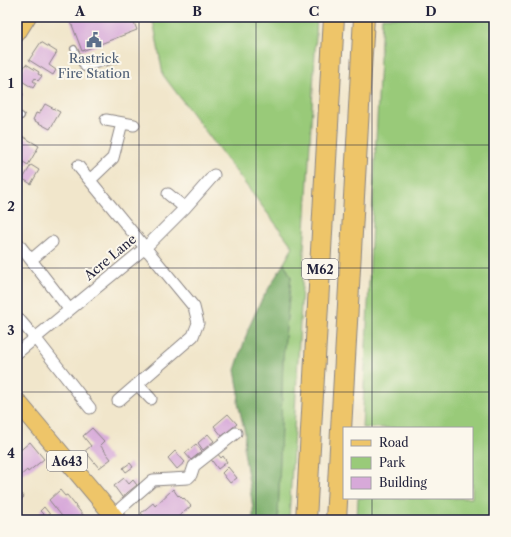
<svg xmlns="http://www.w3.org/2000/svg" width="511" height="537" viewBox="0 0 511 537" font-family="'Libre Caslon Text',serif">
<rect width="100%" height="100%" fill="#fbf7ec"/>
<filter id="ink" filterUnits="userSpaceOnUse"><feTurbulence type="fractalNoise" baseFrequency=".025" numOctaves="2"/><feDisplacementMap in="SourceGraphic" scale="8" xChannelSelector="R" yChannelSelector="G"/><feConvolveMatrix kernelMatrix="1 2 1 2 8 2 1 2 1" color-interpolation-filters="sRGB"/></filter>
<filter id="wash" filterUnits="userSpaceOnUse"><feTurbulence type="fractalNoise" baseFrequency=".012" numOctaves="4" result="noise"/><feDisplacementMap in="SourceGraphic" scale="16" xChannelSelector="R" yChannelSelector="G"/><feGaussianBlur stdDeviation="0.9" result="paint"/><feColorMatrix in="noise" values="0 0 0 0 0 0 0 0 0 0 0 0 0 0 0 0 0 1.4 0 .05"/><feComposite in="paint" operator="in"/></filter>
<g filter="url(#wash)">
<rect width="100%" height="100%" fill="#f1e6cb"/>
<path fill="#99ca79" stroke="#5e765a" d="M150,17h167l-28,503h-11l5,-162 8,-81 -7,-14 9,-16 -130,-172 -9,-50z
M382,17h112v503h-137l1,-22h114v-70h-110z"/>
<path fill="#7aae69" stroke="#4e6852" d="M284,263l7,14 -8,81 -5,162h-25v-12l-9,-57 1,-18 -7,-30 1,-11 -4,-22 14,-43 12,-26z"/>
<g id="blocks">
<path fill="#d7a9d9" d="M69,17h63l5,13 -55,21z
M41,42l16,10 -8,13 7,5 -3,5 -24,-15z
M26,64l13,8 -1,2 4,2 -4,5 -3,-3 -2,3 3,2 -3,5 -16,-10z
M17,90l6,4 -6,10z
M45,104l15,8 -10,17 -17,-9 3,-7 3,1z
M17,133l22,13 -11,19 -11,-7z
M31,165l8,5 -8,14 -8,-5z
M228,414l9,10 -15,12 -8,-10z
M92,428l12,13 -4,4 11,14 -12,9 -14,-17 6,-5 -8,-10z
M208,434l6,7 -11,9 -5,-7z
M30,442l14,17 -16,13 -1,-2 -8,7 -2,-3v-21z
M196,444l6,7 -11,9 -6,-7z
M175,451l10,11 -8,7 -9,-11z
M217,453l4,5 2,-2 4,6 -9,7 -8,-11z
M130,463l3,4 -7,5 -3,-4z
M228,467l9,11 -7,5 -8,-10z
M124,478l5,6 4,-4 4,5 -15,12 -8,-11z
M17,489l7,8 -7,5z
M173,489l5,7 1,-1 4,4 1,-1 7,8 -16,14h-36l5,-4 -3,-3 12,-10 2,3z
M60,490l5,6 2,-1 20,25h-17l-2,-2 -3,2 -16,-20z
M44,507l8,10 -3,3 -9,-9z"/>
</g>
</g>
<g filter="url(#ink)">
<use href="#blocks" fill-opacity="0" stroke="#8a8483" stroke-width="1"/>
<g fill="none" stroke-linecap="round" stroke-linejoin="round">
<defs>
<path id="service" d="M74,49l10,19 31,-8
M17,114l4,2"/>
<path id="minor" d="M106,120l28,5
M78,166l116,141 4,16 -5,13 -75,65
M90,180l23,-22 9,-35
M168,194l17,14
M17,242l52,67
M31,260l21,-18
M17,317l19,22 54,69
M17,353l128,-105 40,-40 29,-33
M138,385l13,14
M113,515l40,-35 35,-2 3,-3 3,-9 42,-33"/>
<path id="primary" d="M17,33l10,-16
M17,401l100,119"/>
<path id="motorway" d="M306,520l28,-503
M336,520l28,-503"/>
</defs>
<use href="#service" stroke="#8a8483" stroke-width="8"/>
<use href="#minor" stroke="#8a8483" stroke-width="13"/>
<use href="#primary" stroke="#8a8483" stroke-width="19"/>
<use href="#motorway" stroke="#8a8483" stroke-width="22"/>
<use href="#service" stroke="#fff" stroke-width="5.5"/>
<use href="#minor" stroke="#fff" stroke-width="11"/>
<use href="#primary" stroke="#eec569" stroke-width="17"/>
<use href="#motorway" stroke="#eec569" stroke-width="20"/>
</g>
</g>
<path fill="none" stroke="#22223b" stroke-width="1" stroke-opacity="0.55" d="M139,17v503M256,17v503M372,17v411M17,145h477M17,268h477M17,392h477M372,498v22"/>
<defs>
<symbol id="civic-bare" viewBox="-9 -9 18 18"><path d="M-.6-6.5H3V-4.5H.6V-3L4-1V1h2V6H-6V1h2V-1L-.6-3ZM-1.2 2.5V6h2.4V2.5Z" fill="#5c6f8a" stroke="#fbf7ec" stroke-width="2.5" paint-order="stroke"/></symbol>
</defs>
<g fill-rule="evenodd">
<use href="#civic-bare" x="83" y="29" width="22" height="22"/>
</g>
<g text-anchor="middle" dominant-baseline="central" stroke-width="4" stroke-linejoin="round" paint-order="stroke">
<g fill="#fbf7ec" stroke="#636270" stroke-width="1">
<rect x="302" y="259" width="36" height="20" rx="3"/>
<rect x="47" y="451" width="40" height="20" rx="3"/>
</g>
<g font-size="12" font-weight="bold" fill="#22223b">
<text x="320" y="269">M62</text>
<text x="67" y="461">A643</text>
</g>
<g font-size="13" fill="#4e5e75" stroke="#fbf7ec">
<text x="94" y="58">Rastrick<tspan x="94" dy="15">Fire Station</tspan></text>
</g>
<g font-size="13" fill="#22223b" stroke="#fbf7ec">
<text transform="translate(110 257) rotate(-40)">Acre Lane</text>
</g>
</g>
<rect width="511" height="537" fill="none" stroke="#fbf7ec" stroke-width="44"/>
<rect x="343" y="427" width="130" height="72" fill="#fbf7ec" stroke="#a4a2a5"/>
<rect x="351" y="440" width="20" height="6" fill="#eec569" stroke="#a4a2a5"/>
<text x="379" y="447" font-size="12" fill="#22223b">Road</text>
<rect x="351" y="457" width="20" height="12" fill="#99ca79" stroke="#a4a2a5"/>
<text x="379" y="467" font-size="12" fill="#22223b">Park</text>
<rect x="351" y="477" width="20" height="12" fill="#d7a9d9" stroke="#a4a2a5"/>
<text x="379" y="487" font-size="12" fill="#22223b">Building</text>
<rect x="22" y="22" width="467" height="493" fill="none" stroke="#22223b" stroke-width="1.5"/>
<g font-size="13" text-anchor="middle" font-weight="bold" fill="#22223b">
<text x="80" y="16">A</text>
<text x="197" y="16">B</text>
<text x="314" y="16">C</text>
<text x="431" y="16">D</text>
<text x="11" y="88">1</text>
<text x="11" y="211">2</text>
<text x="11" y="335">3</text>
<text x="11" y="458">4</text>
</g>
</svg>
